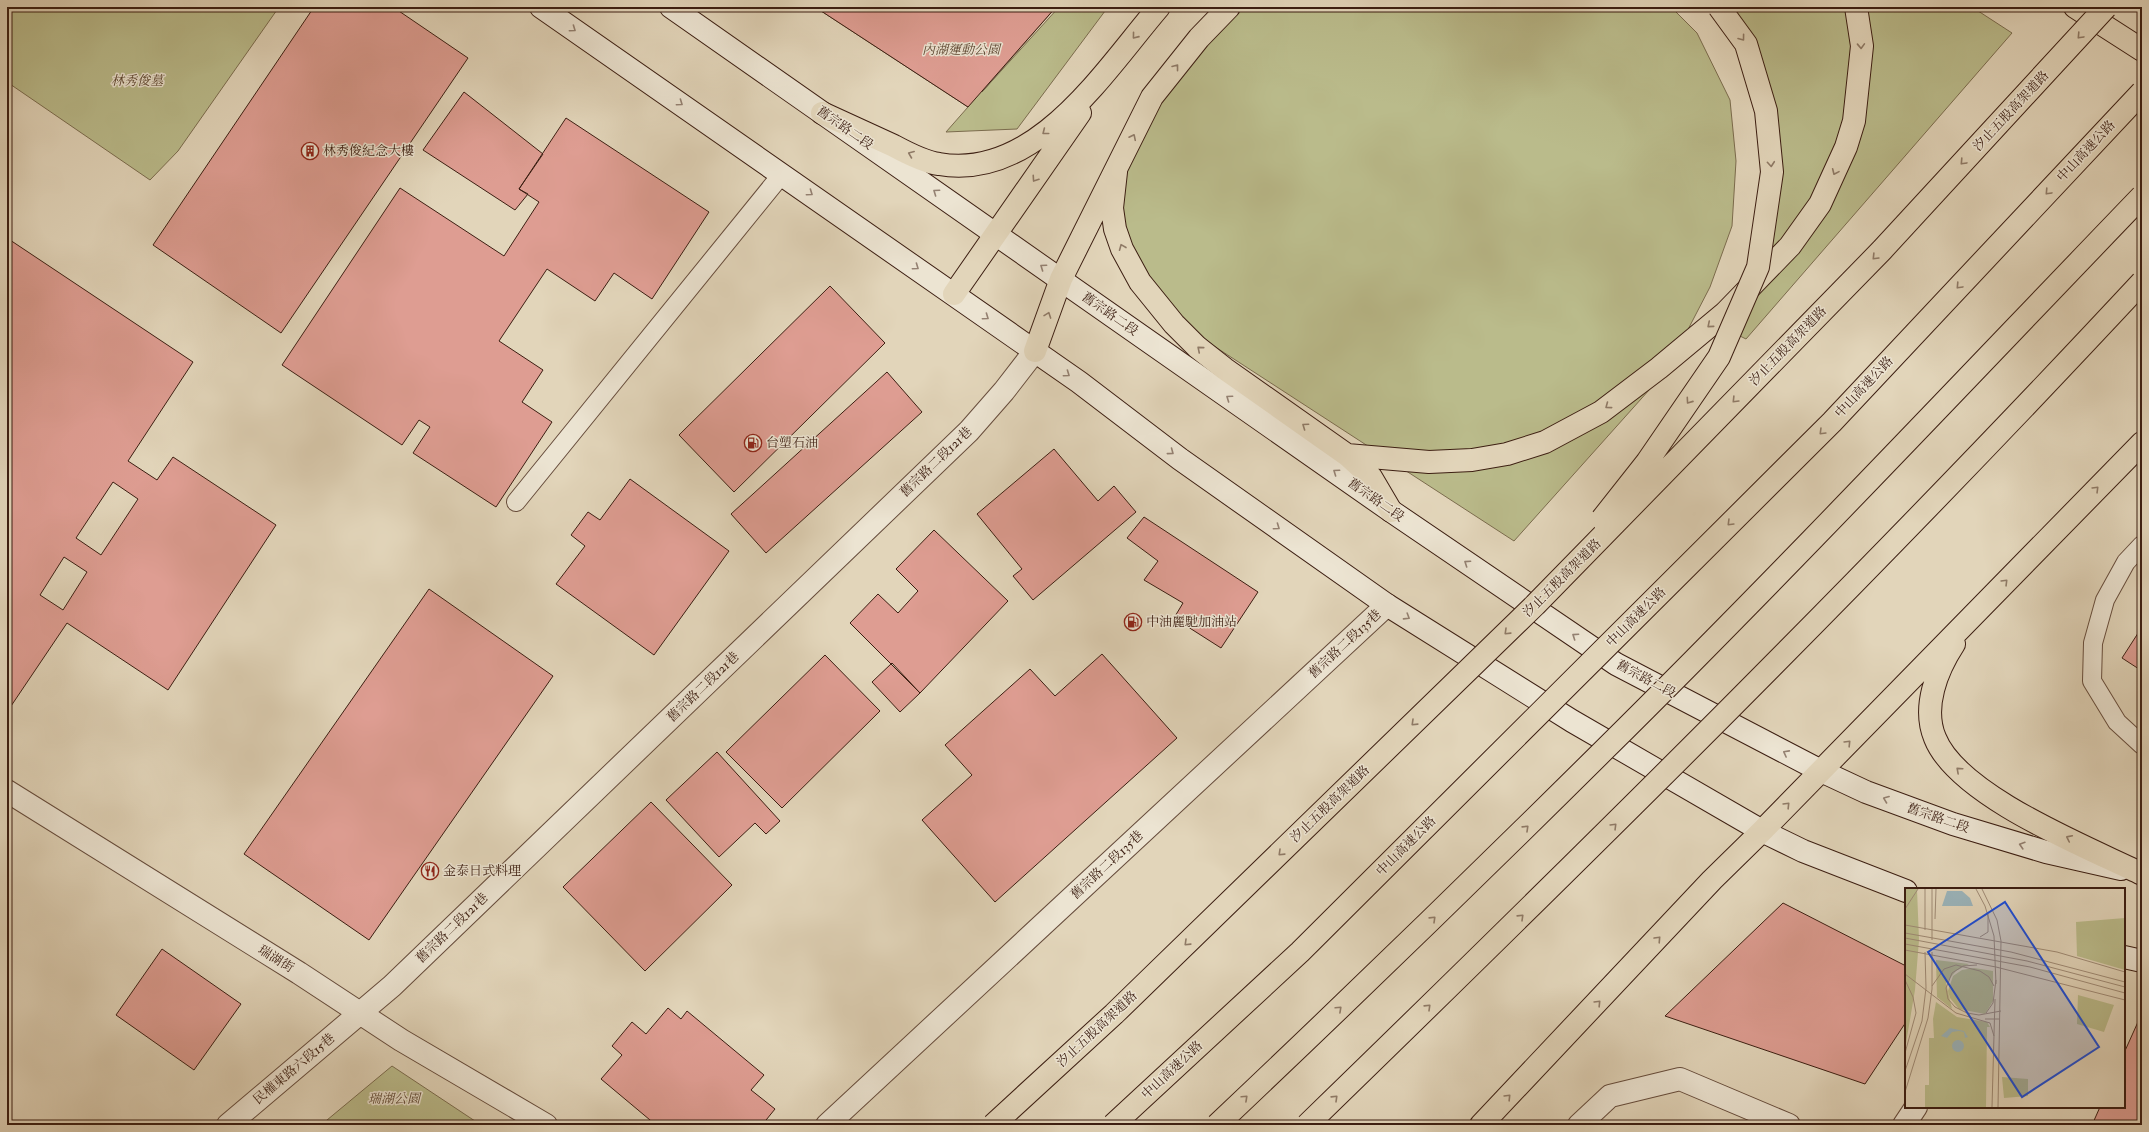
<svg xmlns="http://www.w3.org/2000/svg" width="2149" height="1132" viewBox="0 0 2149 1132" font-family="'IM FELL Double Pica','Noto Serif TC',serif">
<rect width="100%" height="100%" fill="#e2d5ba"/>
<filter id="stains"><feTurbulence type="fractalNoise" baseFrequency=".005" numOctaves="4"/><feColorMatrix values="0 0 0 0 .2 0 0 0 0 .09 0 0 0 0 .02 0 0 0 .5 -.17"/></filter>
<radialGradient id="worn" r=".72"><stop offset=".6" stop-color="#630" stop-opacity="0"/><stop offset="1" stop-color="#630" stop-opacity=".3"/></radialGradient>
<path fill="#babb8b" stroke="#7b6c4e" d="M7,7h272l-101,144 -28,29 -143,-98z
M815,7h241l-74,85 77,-85h49l-91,122 -71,3 22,-25z
M1240,7h431l26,26 33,67 6,61 -4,65 -22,61 -43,83 -153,171 -314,-204 -59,-51 -35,-57 8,-61 49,-75z
M1719,7h253l40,26 -266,306 -10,-5 32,-177 -18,-105z
M392,1066l89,59h-160z"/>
<path fill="#de9d92" stroke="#3c1e12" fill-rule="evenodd" d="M314,7h79l75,51 -187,275 -128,-88z
M815,7h241l-88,100z
M464,92l79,62 -24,35 9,5 -13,16 -92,-60z
M566,118l143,94 -57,87 -38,-26 -19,28 -48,-32 -48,72 44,29 -21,32 30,20 -56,85 -83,-54 17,-26 -11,-7 -17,25 -120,-80 118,-177 104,68 35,-54 -20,-13z
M7,238l186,124 -65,99 29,19 16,-23 103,68 -108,165 -101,-67 -60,89zM113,482l25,17 -37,56 -25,-17zM64,557l23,15 -24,38 -23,-15z
M830,286l55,57 -151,149 -55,-57z
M887,372l35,40 -156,141 -35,-39z
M1054,449l44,52 16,-15 22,26 -103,88 -20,-24 9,-7 -45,-55z
M630,479l99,72 -75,104 -98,-71 29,-38 -14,-11 17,-23 12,8z
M1144,517l114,75 -37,56 -47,-30 9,-15 -39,-23 14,-19 -31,-23z
M934,530l74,71 -88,92 -70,-70 28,-29 20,19 20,-22 -22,-22z
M429,589l124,87 -184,264 -125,-86z
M2142,627v44l-20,-13z
M1102,654l75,84 -182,164 -73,-82 50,-45 -27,-30 85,-76 25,27z
M825,655l55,56 -98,97 -56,-56z
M892,663l28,30 -20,19 -28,-30z
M717,752l63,69 -14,13 -11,-11 -36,34 -53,-57z
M651,802l81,83 -87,86 -82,-84z
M1783,903l123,63v56l-41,62 -200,-68z
M162,949l79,55 -47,66 -78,-55z
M668,1008l13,11 6,-8 77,64 -13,15 24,19 -13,16h-106l-55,-46 21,-24 -10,-9 20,-24 14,12z
M2142,1013v112h-50l8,-18h24v-54z"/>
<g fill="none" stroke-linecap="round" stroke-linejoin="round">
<defs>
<path id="service" d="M516,502l266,-328
M2142,545l-16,17 -21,38 -12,43 -1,38 25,41 25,23"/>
<path id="minor" d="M7,791l292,182 102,67 145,85
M228,1125l164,-139 577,-555 35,-40 31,-40
M827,1125l560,-520
M1579,1125l31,-29 70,-17 109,46
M1904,1125l12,-18"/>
<path id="secondary" d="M541,7l538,375 101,77 207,146 185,116 190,110 41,20 103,40
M671,7l720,504 225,153 205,107 45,21 87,32 93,28 75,17
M2124,957l18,4"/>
<path id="trunk" d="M2075,7l67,43"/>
<path id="motorway" d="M822,113c24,11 48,22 72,33 13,7 30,16 45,18 97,17 165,-93 220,-157
M1116,172l-4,36 3,21 7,20 18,33 34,42 23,23 28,22 122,86 24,22 20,34
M954,294l126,-181
M1035,351l26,-72 91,-182 47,-59 30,-31
M1347,455l82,7 43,-2 35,-6 38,-12 56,-30 58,-44 66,-55 65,-67 30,-42 26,-57 8,-26 8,-75 -6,-39
M1954,644c-17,26 -32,63 -19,94 23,58 152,109 207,136
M1481,1125l231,-245 50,-49 380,-388"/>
</defs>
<use href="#service" stroke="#664c3c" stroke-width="20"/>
<use href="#minor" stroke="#664c3c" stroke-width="24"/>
<use href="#secondary" stroke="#3c1e12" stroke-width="24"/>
<use href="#trunk" stroke="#3c1e12" stroke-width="24"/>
<use href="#motorway" stroke="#3c1e12" stroke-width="24"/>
<use href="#service" stroke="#ece4d2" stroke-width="18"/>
<use href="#minor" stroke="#ece4d2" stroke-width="22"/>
<use href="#secondary" stroke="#ece4d2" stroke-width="22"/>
<use href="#trunk" stroke="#e2d5ba" stroke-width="22"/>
<use href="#motorway" stroke="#e2d5ba" stroke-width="22"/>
<defs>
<path id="motorway-bridge" d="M1602,519l45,-57 72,-105 39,-90 14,-95 -6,-61 -20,-67 -27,-37
M993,1125l121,-111 421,-409 347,-355 224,-243
M1113,1125l187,-173 532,-530 310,-330
M1217,1125c131,-124 260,-249 388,-376 183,-181 359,-368 537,-553
M1307,1125c284,-276 565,-553 835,-843"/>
</defs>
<use href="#motorway-bridge" stroke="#3c1e12" stroke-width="24" stroke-linecap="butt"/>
<use href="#motorway-bridge" stroke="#e2d5ba" stroke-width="22"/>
</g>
<defs><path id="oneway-chevron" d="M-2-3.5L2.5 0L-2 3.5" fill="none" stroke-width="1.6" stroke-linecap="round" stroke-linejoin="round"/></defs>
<g stroke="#948172">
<use href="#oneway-chevron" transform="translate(573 29) rotate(35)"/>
<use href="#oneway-chevron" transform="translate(680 103) rotate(35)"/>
<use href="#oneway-chevron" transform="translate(936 192) rotate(-145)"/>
<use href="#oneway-chevron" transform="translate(810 193) rotate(35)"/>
<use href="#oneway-chevron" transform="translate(916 267) rotate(35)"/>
<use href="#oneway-chevron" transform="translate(1043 267) rotate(-145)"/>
<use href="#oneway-chevron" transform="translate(986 317) rotate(35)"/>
<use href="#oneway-chevron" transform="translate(1067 374) rotate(35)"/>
<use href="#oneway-chevron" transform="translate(1229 398) rotate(-145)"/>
<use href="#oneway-chevron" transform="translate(1171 452) rotate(37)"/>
<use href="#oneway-chevron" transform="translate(1336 472) rotate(-145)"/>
<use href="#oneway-chevron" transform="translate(1277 527) rotate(35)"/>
<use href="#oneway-chevron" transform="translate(1467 563) rotate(-146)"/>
<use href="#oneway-chevron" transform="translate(1407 617) rotate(32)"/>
<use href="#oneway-chevron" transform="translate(1575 636) rotate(-146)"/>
<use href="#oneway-chevron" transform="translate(1786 753) rotate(-152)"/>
<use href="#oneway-chevron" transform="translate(1886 799) rotate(-159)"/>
<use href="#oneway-chevron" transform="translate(2022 845) rotate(-163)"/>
</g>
<g stroke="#8f7a66">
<use href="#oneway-chevron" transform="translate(1135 36) rotate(129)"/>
<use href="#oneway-chevron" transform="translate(2080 36) rotate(133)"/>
<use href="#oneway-chevron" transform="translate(1742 38) rotate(53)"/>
<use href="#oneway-chevron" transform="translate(1861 46) rotate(88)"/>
<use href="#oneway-chevron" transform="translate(1176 67) rotate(-52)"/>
<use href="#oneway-chevron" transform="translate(1045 132) rotate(142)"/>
<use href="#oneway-chevron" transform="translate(1133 137) rotate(-64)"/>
<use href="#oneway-chevron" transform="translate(911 154) rotate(-158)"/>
<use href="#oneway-chevron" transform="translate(1963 162) rotate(133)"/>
<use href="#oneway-chevron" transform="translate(1771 164) rotate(85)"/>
<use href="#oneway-chevron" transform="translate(1835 172) rotate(114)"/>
<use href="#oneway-chevron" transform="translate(1035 179) rotate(124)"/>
<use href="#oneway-chevron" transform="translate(2048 192) rotate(133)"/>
<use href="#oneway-chevron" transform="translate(1122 247) rotate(-112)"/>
<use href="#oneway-chevron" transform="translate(1875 257) rotate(134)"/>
<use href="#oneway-chevron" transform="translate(1959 286) rotate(133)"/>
<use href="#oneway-chevron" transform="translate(1048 315) rotate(-70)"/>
<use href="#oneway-chevron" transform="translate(1710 325) rotate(140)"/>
<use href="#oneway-chevron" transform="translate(1200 349) rotate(-140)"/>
<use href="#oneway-chevron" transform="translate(1735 400) rotate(134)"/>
<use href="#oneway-chevron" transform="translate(1689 401) rotate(125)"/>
<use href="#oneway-chevron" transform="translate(1608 406) rotate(143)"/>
<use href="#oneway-chevron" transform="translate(1305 426) rotate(-145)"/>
<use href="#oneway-chevron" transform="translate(1822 432) rotate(135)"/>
<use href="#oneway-chevron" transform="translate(2096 489) rotate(-45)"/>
<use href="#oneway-chevron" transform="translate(1730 523) rotate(135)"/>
<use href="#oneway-chevron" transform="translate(2005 582) rotate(-45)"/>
<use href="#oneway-chevron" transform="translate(1507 632) rotate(136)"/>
<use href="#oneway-chevron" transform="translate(1414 723) rotate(136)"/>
<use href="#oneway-chevron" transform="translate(1848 743) rotate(-46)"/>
<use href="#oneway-chevron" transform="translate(1959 770) rotate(-138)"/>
<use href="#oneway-chevron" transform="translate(1787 805) rotate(-46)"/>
<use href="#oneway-chevron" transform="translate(1614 826) rotate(-45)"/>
<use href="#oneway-chevron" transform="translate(1526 828) rotate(-44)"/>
<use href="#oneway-chevron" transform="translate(2069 838) rotate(-154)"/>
<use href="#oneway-chevron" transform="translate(1281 853) rotate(136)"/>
<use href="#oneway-chevron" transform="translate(1521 917) rotate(-44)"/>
<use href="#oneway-chevron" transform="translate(1433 919) rotate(-44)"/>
<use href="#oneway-chevron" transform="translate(1658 939) rotate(-47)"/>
<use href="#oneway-chevron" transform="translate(1187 943) rotate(136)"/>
<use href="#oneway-chevron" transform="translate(1598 1003) rotate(-46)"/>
<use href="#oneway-chevron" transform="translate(1428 1007) rotate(-44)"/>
<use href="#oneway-chevron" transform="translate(1339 1009) rotate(-43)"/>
<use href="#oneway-chevron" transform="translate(1508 1097) rotate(-46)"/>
<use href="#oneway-chevron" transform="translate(1245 1098) rotate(-43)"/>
<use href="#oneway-chevron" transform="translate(1335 1098) rotate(-44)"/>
</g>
<defs>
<symbol id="building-ring" viewBox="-11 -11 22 22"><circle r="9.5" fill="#ece4d2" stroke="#8f2418" stroke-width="1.5"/><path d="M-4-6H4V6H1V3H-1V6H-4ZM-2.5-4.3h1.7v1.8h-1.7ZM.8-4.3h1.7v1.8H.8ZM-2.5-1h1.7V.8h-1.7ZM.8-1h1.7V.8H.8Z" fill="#8f2418"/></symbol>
<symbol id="fuel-ring" viewBox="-11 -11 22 22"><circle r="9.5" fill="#ece4d2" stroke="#8f2418" stroke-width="1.5"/><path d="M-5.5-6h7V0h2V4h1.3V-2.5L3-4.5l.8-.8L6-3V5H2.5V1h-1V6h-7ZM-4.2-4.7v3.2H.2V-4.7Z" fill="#8f2418"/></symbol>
<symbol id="restaurant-ring" viewBox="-11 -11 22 22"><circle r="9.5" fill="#ece4d2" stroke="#8f2418" stroke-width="1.5"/><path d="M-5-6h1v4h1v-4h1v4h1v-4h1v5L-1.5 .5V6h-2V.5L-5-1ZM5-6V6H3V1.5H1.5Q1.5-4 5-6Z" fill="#8f2418"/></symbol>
</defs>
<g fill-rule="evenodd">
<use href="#building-ring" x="300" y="141" width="20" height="20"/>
<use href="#fuel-ring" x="743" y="433" width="20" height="20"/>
<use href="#fuel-ring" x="1123" y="612" width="20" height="20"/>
<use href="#restaurant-ring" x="420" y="861" width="20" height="20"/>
</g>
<g text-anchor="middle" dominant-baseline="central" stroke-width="3" stroke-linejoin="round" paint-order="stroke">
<g font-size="13" font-style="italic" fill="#5c4530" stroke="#ece4d2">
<text x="961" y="50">內湖運動公園</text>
<text x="137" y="81">林秀俊墓</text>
<text x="394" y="1099">瑞湖公園</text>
</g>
<g font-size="13" fill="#3c1e12" stroke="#ece4d2">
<text transform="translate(2011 111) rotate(-47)">汐止五股高架道路</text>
<text transform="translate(845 128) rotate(35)">舊宗路二段</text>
<text transform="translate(2086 151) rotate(-47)">中山高速公路</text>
<text transform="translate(1110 314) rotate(35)">舊宗路二段</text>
<text transform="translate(1788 346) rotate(-46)">汐止五股高架道路</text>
<text transform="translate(1864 387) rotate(-47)">中山高速公路</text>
<text transform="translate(936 462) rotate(-44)">舊宗路二段121巷</text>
<text transform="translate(1376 500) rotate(35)">舊宗路二段</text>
<text transform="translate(1562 578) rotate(-45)">汐止五股高架道路</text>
<text transform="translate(1636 617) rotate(-45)">中山高速公路</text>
<text transform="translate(1345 644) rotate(-43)">舊宗路二段135巷</text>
<text transform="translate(1646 679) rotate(28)">舊宗路二段</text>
<text transform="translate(703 687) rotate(-44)">舊宗路二段121巷</text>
<text transform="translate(1330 804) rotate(-44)">汐止五股高架道路</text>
<text transform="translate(1938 818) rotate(19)">舊宗路二段</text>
<text transform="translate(1406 846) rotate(-45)">中山高速公路</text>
<text transform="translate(1107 865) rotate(-43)">舊宗路二段135巷</text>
<text transform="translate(452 928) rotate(-44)">舊宗路二段121巷</text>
<text transform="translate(276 959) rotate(32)">瑞湖街</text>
<text transform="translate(1097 1029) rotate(-43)">汐止五股高架道路</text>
<text transform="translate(294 1069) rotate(-40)">民權東路六段15巷</text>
<text transform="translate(1172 1070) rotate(-43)">中山高速公路</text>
</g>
<g font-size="13" fill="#3c1e12" stroke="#ece4d2" text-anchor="start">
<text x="323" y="151">林秀俊紀念大樓</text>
<text x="766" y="443">台塑石油</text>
<text x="1146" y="622">中油麗馳加油站</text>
<text x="443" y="871">金泰日式料理</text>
</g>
</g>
<g transform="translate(1905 888)">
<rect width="220" height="220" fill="#e2d5ba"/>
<path d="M0,1h12l2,51 -4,50 -10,59zM220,30v52l-48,-14 -1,-34zM31,72l33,4 -13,7 -10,12 6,26 -15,-12zM69,80l19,3v30l-8,13 -26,-5 -9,-11 -2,-7 5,-15 9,-6zM173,107l36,10 -10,27 -27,-8zM31,114l21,15 30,5 3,5h-3l-1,80h-61v-22h4v-47h5l-1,-19zM97,189l26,2v17l-24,2z" fill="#babb8b"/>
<path d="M42,3h15l8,7 3,8h-31zM45,140l14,3 4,6 -3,1 -1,-6 -5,-1 -7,1 -5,6 -6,-2zM47 158a6 6 0 1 1 12 0a6 6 0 1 1-12 0Z" fill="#9bb5bc"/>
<path fill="none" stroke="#a08c77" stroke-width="1" d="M20,1v41M27,1v51M71,1l9,17 9,30 2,48M77,1l15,31 4,21 -3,166M0,21l13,-20M30,31l1,-30M0,37l152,27 68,20M0,45l106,19 114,30M75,49l8,-5v-18M0,50l122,23 98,26M0,56l125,23 95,26M0,62l91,17 129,33M72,77l-14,1 -11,7 -6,15 2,11 7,8 12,6 12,2 22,-4M0,86l51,39 34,10 4,13M0,92l8,17 3,16 -11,40M27,98l12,-17 12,-4 24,6 9,6 5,9M81,125l7,-10 3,-23M80,131h15M0,183l17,-50 4,-33 -1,-36M0,204l23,-74 4,-29v-37M87,219l3,-108"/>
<path fill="#1d4ed8" fill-opacity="0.15" stroke="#1d4ed8" stroke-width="2" d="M100,14l94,145 -77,50 -94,-145z"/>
<rect width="220" height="220" fill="none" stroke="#3c1e12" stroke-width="2"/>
</g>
<rect width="2149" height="1132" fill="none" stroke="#e2d5ba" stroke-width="24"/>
<rect x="8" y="8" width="2133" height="1116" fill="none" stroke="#3c1e12" stroke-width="2"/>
<rect x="12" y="12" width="2125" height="1108" fill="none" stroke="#3c1e12"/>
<rect width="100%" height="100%" filter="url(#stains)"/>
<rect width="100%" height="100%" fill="url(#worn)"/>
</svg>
